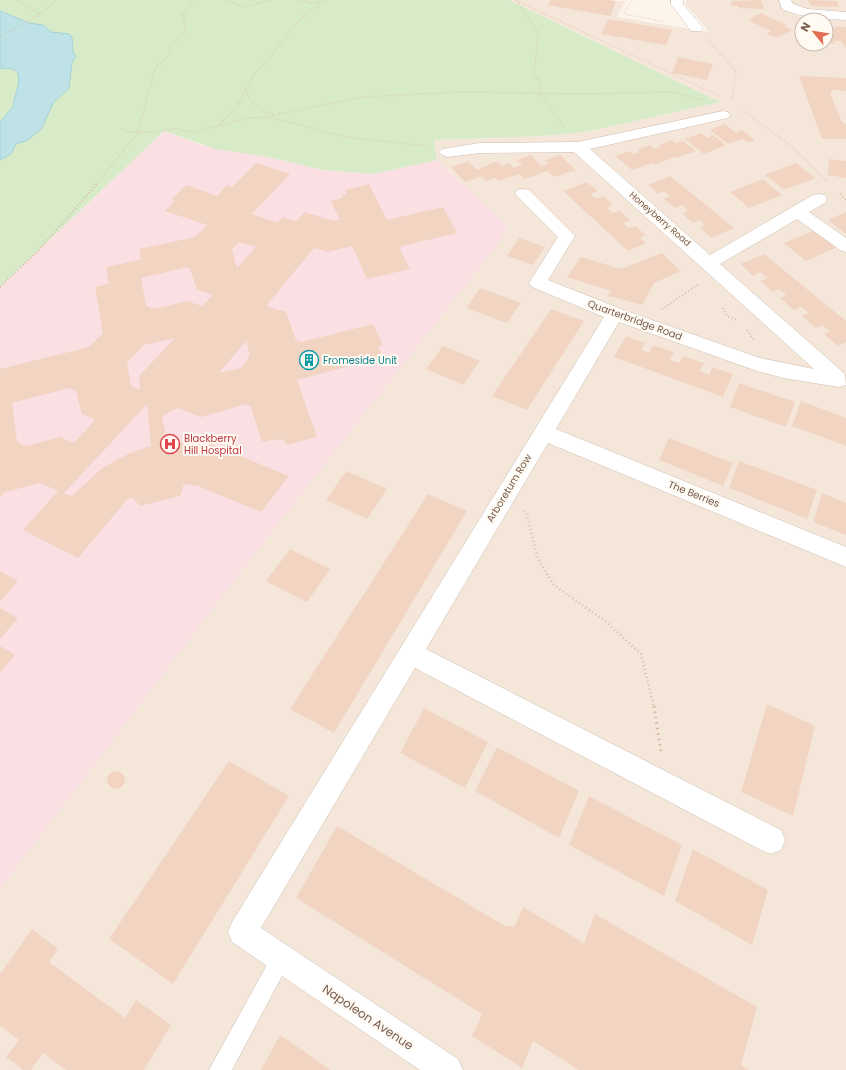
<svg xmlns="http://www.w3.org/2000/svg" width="846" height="1070" viewBox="0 0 846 1070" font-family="Poppins,sans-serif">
<rect width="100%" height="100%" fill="#fdf5ec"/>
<path fill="#f4e7da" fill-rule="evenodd" d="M509,0l117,1 -9,16 92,15 -23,-28v-4h160v1070h-846v-181l257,-338 241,-307 10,-18 -71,-66 -3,-20 108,-4 44,-4 133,-30zM802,20h24v24h-24z"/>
<path fill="#fadfe3" d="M164,131l41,15 58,10 60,14 51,4 63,-14 71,66 -10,18 -241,307 -257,338v-602z"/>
<path fill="#d8ebc9" d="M0,0h509l211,102 -134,30 -44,4 -108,4 3,20 -63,14 -51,-4 -60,-14 -48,-7 -51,-18 -164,156z"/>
<path fill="#bfe2e7" stroke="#a6d2d8" d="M0,11l29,12 14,2 8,7 18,2 3,3 1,15 3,4 -4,7 -3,25 -16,15 -11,25 -14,12 -12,4 -5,10 -11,6v-38l13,-15c0,-10 13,-33 0,-38 -4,-1 -9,0 -13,-1z"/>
<path fill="#f2d4c3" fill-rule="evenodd" d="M551,0h57l8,1 -6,15 -62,-11z
M761,0l3,9 -25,-1 -1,-2h-6l-1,-5z
M808,0l29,1 2,6 -28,-1z
M761,13l25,12 -2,1 8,4 -15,8 -10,-4 4,-3 -23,-11z
M608,19l47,8 17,3 -6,15 -65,-11z
M834,26l12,1v21l-5,-7h-7l1,3 -9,-1v-15h9z
M678,57l35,7 -6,16 -35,-7z
M799,76l47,2v13l-13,-1 -3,3 12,29 4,2v15h-24z
M725,124l11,9 6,-3 13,10 -7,3 -6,-4 -14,5 -18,-14z
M701,133l6,5 6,-3 13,10 -22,9 -19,-15z
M672,140l4,3 7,-2 13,10 -20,7 -1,-1 -21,8 -2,-2 -20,7 -17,-14 15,-5 4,3 6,-2 -3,-2 13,-5 4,4 7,-3 -2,-1z
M530,155l12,11 7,-3 -4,-3 15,-5 16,15 -22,7 -7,-6 -22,8 -6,-5 -21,7 -3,-3 -9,3 -4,-5 -17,6 -14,-15 17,-6 9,9 20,-9 5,5 6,-3 6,5 8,-3 -5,-5z
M829,159l17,2v17l-18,-3z
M256,163l34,11 -38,40 26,9 5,-6 13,4 9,-9 28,9 7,-1 -9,-19 12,-3 -1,-3 5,-1 -2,-4 24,-6 18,36 56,-13 14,26 -55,13 -2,3 10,20 -43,10 -15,-33 -24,6 -14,-4 -48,58 20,6 10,28 6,2 71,-18 10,21 -5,2 5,10 -86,23 20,57 -31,8 -2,-6 -8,2 -1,-2 -13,3 -11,-35 -5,-3 -45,13 -23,-9 -16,8 5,26h23l23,3 76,31 -28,36 -63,-26 -14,-2 -4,12 -40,10 -8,-9 -6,4 -48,57 -55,-28 35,-39 -18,-8 -35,9 -5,5v-128l89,-22 14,-14 -8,-46 14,-3 -3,-17 35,-7 -2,-11 56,-12 12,-12 -42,-14 10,-10 -4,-1 15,-15 31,11 10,-11 5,2zM239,242l17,5 -19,21 -5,-19zM188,267l2,2 7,21 16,5 -11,11 -15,-5 -33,8 -8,-3 -5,-28zM175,338l-36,38 1,14 -9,-4 -4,-23 17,-18zM246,341l4,14 -9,13 -22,5zM69,388l7,3 6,23 13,6 -21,23 -14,-6 -34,9 -9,-4 -5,-39zM147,404l4,42 -23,8 -27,15 -29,27 -8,-3z
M796,163l20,15 -32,12 -19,-15z
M670,176l52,42 12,10 -23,10 -11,-10 5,-3 -6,-5 -6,3 -11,-10 6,-2 -6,-6 -7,3 -11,-9 6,-3 -6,-5 -6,3 -10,-9z
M763,179l19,16 -33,13 -19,-16z
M587,182l11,9 -7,3 5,5 7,-3 10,9 -6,3 6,5 6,-3 11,10 -7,3 6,5 6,-2 11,9 -6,3 6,5 -18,8 -65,-60z
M846,212v22l-18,-14z
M818,229l22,17 -34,15 -22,-18z
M519,238l26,9 -12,18 -26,-9z
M662,253l19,18 -27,12 -12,22 -34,-9 3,-5 -44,-14 14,-20 40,12z
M764,254l82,67v21l-8,4 -14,-12 6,-3 -8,-6 -6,3 -14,-12 7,-3 -8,-6 -7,3 -14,-12 6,-3 -7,-6 -6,3 -13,-11 7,-3 -7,-6 -7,4 -13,-12z
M480,288l41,15 -14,20 -41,-15z
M551,309l33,12 -57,89 -35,-14z
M626,336l19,7 -4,7 8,3 4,-8 21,7 -4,8 9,3 4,-7 21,7 -4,8 9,4 3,-8 21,7 -10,23 -109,-40z
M443,346l37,15 -17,24 -37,-16z
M739,383l56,19 -9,25 -56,-20z
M801,401l45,17v28l-54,-20z
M669,438l64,25 -10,23 -64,-26z
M739,461l78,29 -10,29 -78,-31z
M346,471l41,18 -20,30 -41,-19z
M822,493l24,10v32l-33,-13z
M428,494l39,17 -133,222 -44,-24z
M290,549l40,20 -23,33 -41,-21z
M0,571l18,10 -18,21z
M0,608l18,10 -18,21z
M0,646l15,9 -15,17z
M767,704l48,22 -22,90 -52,-24z
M424,708l64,34 -23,46 -65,-35z
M497,747l82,44 -20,47 -84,-47z
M229,761l60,35 -116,188 -64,-45z
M107 780a9 9 0 1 1 18 0a9 9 0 1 1-18 0Z
M589,796l93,49 -18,51 -95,-51z
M337,826l168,100 9,1 9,-20 61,36 11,-29 162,93 -16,58 8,5h-170l-46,-29 -11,27 -50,-32 10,-22 -186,-116z
M693,849l75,41 -16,55 -77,-44z
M32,929l26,20 -9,13 76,56 11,-18 35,25 -27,45h-78l-23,-17 -12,17h-8l-17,-13 13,-17 -18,-14 -1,2v-54z
M280,1035l51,35h-70z"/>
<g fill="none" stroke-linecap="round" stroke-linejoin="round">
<defs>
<path id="lane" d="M281,949l7,3 3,7 -59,111h-23l65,-118z"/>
<path id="street" d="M671,0h12v4l20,24 -2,3h-10l-20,-27z
M779,0h12l2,4 15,5 38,3v8c-22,-1 -43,-2 -64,-11z
M723,111l5,1 2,3 -2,3 -138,31 120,106 103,-60 6,-1 6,1 2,4 -2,4 -16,9 37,26v14l-6,-2 -43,-31 -77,45 125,110 1,11 -7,2 -56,-9 -26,-7 -138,-49 -63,107 290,118v20l-298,-124 -122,206 355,181 4,10 -4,10 -10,4 -10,-4 -346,-182 -154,260 197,131 5,11h-43l-188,-128 -4,-10 4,-10 372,-605 -72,-30 -3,-4 29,-46 -43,-43 2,-4 6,-1 6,1 46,46 -27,44 73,29 139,49 54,11 -240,-217 -94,1 -33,4 -5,-2 -3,-3 3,-3 38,-6 98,-1z"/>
</defs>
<use href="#lane" stroke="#cfbdb0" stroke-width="1"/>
<use href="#street" stroke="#cfbdb0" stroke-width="1"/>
<path stroke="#d8b8a6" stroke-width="1.5" stroke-dasharray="0.5 2" stroke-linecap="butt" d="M228,0l16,7 28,-7
M299,0l14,3 10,-2
M515,0l204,96
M631,0l-7,14 41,8
M518,2l20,31 -4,41 6,7v12l25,35
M40,14l16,-14
M0,37l40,-23 -24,-14
M708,40l28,31 -4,29
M246,90c4,14 15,21 29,25
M742,110l48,35 37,36
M272,116l89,-19 101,-5 120,2 91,-2 30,8
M218,126l17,-17 20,-36 17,-18 21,-28 14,-14 20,-13
M122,129l6,3h23l26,-3 17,3 54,-14 22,-1 75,20 82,9
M96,185l42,-53 17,-64 15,-14v-7l16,-16 -3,-16 11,-15"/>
<path stroke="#d8b8a6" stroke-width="2" stroke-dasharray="1 2.5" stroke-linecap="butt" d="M840,194l6,6
M0,287l37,-35 60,-68
M723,308l4,8 9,4
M662,309l37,-25
M747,330l7,10"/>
<path stroke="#d8b8a6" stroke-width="2.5" stroke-dasharray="1 3" stroke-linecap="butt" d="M524,511l2,1 12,47 16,26 51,36 36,33 13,53"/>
<path stroke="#d8b8a6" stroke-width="3" stroke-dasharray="1.5 4" stroke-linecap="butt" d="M654,706l7,46"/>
<use href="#lane" fill="#fff" fill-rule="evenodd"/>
<use href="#street" fill="#fff" fill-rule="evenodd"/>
</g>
<defs>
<symbol id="building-ring" viewBox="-11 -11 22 22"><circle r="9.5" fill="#fffaf2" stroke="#0f9aa8" stroke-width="1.5"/><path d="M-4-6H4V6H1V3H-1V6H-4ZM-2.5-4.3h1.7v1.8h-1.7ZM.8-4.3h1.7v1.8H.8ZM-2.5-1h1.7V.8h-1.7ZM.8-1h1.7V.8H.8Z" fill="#0f9aa8"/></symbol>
<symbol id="hospital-ring" viewBox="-11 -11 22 22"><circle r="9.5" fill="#fffaf2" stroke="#e0444e" stroke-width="1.5"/><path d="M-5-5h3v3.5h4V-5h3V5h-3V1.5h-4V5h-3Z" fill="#e0444e"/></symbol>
</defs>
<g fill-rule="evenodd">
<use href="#building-ring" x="298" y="349" width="22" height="22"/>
<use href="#hospital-ring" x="159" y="433" width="22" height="22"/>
</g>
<g text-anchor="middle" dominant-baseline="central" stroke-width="4" stroke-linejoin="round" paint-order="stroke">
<g font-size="9" fill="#785c4e" stroke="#fffaf2">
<text transform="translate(660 219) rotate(41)">Honeyberry Road</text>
</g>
<g font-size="10" fill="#785c4e" stroke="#fffaf2">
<text transform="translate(635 320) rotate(20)">Quarterbridge Road</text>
<text transform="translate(509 488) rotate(-59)">Arboretum Row</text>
<text transform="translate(694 494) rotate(22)">The Berries</text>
</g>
<g font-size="10" fill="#0d838f" stroke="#fffaf2" text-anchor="start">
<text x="323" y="360">Fromeside Unit</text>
</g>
<g font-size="10" fill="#be3a42" stroke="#fffaf2" text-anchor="start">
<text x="184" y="438">Blackberry<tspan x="184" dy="12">Hill Hospital</tspan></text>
</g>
<g font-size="12" fill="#785c4e" stroke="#fffaf2">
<text transform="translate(368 1017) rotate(34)">Napoleon Avenue</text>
</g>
</g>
<g transform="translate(814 32) rotate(300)"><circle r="19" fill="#fffaf2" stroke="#c9bbb0"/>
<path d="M0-3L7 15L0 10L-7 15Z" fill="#e37054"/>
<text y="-6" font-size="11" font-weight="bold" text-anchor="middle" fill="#785c4e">N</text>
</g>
</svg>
